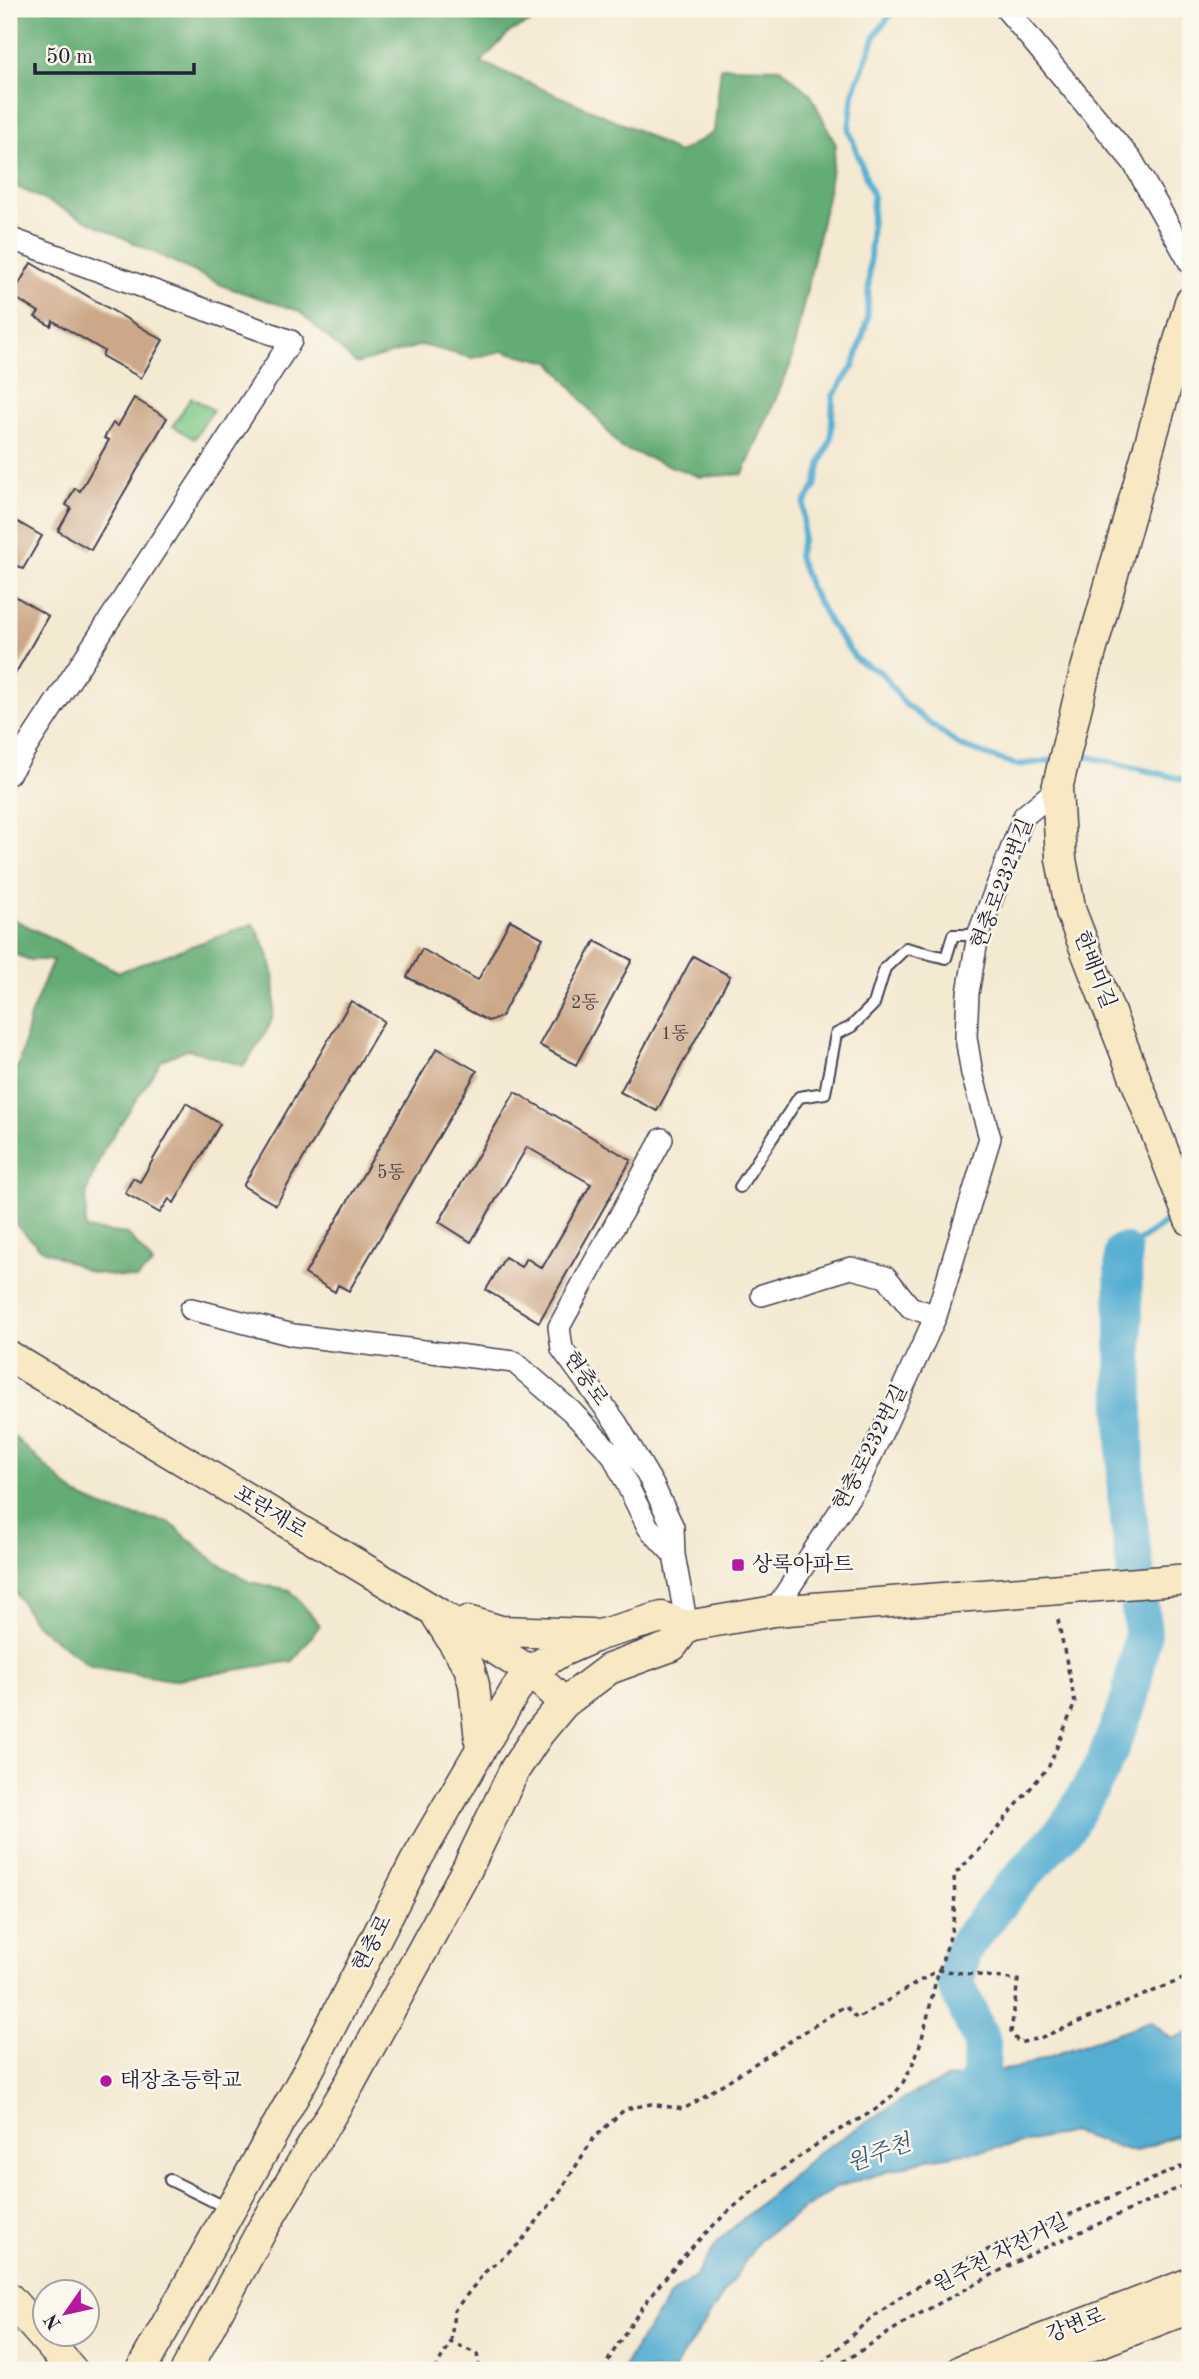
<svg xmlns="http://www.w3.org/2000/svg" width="1199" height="2379" viewBox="0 0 1199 2379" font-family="'Old Standard TT','Noto Serif KR',serif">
<rect width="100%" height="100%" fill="#fbf7ec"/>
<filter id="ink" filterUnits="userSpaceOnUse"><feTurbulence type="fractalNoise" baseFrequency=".0143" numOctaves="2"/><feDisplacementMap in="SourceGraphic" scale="14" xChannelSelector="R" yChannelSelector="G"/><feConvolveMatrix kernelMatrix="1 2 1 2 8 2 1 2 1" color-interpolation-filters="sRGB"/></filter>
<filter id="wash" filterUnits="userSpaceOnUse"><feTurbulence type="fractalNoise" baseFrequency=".00686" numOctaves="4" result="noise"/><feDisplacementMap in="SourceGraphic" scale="28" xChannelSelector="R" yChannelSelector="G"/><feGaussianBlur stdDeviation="1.57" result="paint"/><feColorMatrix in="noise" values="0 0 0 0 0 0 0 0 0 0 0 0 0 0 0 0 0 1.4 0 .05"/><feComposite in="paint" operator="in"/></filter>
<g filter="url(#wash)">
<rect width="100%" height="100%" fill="#f4e9d1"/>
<path fill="#7bc887" stroke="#4e7561" stroke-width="2" d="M191,397l22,13 -19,29 -21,-13z"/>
<path fill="#64ac74" stroke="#436758" stroke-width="2" d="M9,9h554l-52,22 -30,31 156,68 41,23 36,-21 7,-65 60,1 30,27 25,50 -9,53 -37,168 -47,108 -43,3 -79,-29 -70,-86 -49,-11 -30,7 -50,-13 -66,19 -57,-53 -73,-24 -217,-104z
M9,917l110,55 134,-48c18,27 27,61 19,94 -4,16 -19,33 -28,48l-57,-17 -25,11 -59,91 -16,40 -2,38 43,5 25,30 -17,15 -45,-7 -50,-23 -32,-31v-142l10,-11 11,-49 23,-56h-23l-21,-8z
M9,1432l67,63 36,16 57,11 45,39 36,21 40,8 30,35 -27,36 -121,19 -82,-14 -56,-43 -25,-41z"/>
<path fill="#54aed2" stroke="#3b6886" stroke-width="2" d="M1151,2021l21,18 18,-8v99l-56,22 -63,-20 -62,14 -81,13 -91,28 -77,52 -87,131h-52l50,-76 25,-18 23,-36 100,-88 96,-60 31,-13 71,-11z"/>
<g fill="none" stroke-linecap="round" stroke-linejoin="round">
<path stroke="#54aed2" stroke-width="6" d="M895,9l-19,25 -23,59 -4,37 24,67 -6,124 -13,44 -21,31 -2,43 -10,23 -6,25 -11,17 -1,33 -5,19 12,31 21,38 26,35 25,13 23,31 55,42 57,19 38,-5
M1072,758l13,-2 105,25
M1123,1252l56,-39"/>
<path stroke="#54aed2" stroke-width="38" d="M957,2119l24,-45 1,-32 -26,-58 5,-29 7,-13 37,-47 63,-69 35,-60 26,-65 14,-68 -17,-136 -3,-245"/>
</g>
<g id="blocks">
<path fill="#cca788" d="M31,263l132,77 -22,38 -39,-22 2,-5 -51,-30 -2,5 -16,-9 4,-5 -27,-16z
M134,398l33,20 -76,132 -33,-19 13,-23 -5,-3 9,-17 5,3 29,-51 -5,-2 9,-15 5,3z
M9,517l33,19 -19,33 -14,-8z
M15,596l33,20 -39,69v-78z
M510,920l33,18 -42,79 -13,4 -81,-44 15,-28 56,31z
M595,941l37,19 -56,105 -37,-20z
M693,956l37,20 -73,135 -37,-19z
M351,1001l33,20 -108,184 -33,-19z
M437,1048l40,23 -128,220 -11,-6 -3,7 -30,-18z
M515,1092l116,68 -92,162 -53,-32 19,-33 16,10 5,-9 16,10 49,-84 -64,-37 -56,95 -32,-20z
M186,1103l34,21 -46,79 -5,-4 -9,14 -35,-20 8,-15 7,4z"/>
</g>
</g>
<g filter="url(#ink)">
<use href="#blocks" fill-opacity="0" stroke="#424052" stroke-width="2"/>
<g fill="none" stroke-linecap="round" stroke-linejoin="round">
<defs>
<path id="lane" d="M740,1187l59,-90 26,-4 11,-59 15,-7 23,-23 11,-36 21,-20 40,10 7,-23h25
M170,2180l59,29"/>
<path id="street" d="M1006,9l127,153 57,101
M9,238l282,103 -282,433
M662,1139l-103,188 3,22 55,75 35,59 21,44 1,28 13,71
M762,1295l89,-27 35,9 24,30 26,9
M191,1309l102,26 221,27 57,49 41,43 36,73 26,28
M774,1611l85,-129 77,-166 54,-178 -18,-64 -6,-37 2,-44 10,-58 46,-119 33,-27"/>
<path id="secondary" d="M1190,302l-107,378 -26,109 4,70 10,53 119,308
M9,1356l424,254 97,61 34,32
M437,1616l32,51 5,18 7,64
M468,1621l33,10 90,3
M9,2298l63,72
M141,2370l169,-303 105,-205 100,-171 15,-20 30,-19 39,-17 63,-18 25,9 87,-15 416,-32
M186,2370l77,-142 87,-145 117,-214 48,-100 24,-36 25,-30 45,-34 63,-23 15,-20
M962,2370l228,-87
M1027,2370l163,-62"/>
</defs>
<use href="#lane" stroke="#424052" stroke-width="14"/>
<use href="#street" stroke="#424052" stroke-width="24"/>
<use href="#secondary" stroke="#424052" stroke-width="33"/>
<path stroke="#424052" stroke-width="3.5" stroke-dasharray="5 5" stroke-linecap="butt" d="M451,2342l3,-31 31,-39 34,-28 40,-51 34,-54 32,-30 26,-5 33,5 161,-103 12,13 81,-49 80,10 -7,52 8,11 21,-5 150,-62
M435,2370l16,-28 26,12 3,16
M603,2370c41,-75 100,-144 170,-194 20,-14 40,-30 61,-43 24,-14 52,-25 68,-49 19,-30 25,-66 33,-100 5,-19 13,-37 17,-56 3,-17 3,-35 2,-53l26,-26 69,-83 26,-63 -18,-88
M815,2370l48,-45 37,-28 57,-34 233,-100
M837,2370l3,-6 70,-45 123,-66 157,-70"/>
<use href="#lane" stroke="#fff" stroke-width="10"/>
<use href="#street" stroke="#fff" stroke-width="21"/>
<use href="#secondary" stroke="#f8e8c3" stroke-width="30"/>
</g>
</g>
<g fill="#b5179e" stroke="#fbf7ec" stroke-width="2.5">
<rect x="731" y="1558" width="14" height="14" rx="3.5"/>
<circle cx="106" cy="2081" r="7"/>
</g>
<g text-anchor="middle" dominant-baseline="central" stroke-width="5" stroke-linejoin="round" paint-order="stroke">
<g font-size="18" fill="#4c434e">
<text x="585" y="1003">2동</text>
<text x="675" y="1034">1동</text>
<text x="391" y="1173">5동</text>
</g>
<g font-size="21" fill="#22223b" stroke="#fbf7ec">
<text transform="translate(1003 884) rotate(-69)">현충로232번길</text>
<text transform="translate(1094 970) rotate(69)">한배미길</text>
<text transform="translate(585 1379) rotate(55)">현충로</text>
<text transform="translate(871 1448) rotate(-63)">현충로232번길</text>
<text transform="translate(270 1513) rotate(31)">포란재로</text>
<text transform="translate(373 1944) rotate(-63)">현충로</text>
<text transform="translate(1001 2254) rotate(-27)">원주천 자전거길</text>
<text transform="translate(1076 2326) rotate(-21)">강변로</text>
</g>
<g font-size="21" fill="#22223b" stroke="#fbf7ec" text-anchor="start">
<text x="752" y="1565">상록아파트</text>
<text x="120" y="2081">태장초등학교</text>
</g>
<g font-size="23" font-style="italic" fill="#365a77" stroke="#fbf7ec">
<text transform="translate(879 2154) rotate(-20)">원주천</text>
</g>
</g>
<rect width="1199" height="2379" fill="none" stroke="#fbf7ec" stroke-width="35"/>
<g transform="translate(66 2313) rotate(236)"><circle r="33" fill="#fbf7ec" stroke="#a4a2a5" stroke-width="2"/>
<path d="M0-5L12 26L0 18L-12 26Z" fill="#b5179e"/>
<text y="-10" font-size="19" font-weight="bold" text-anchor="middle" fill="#22223b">N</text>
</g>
<path d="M35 63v10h159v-10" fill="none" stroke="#22223b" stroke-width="3.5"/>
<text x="46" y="63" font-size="21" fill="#22223b" stroke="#fbf7ec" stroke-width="5" paint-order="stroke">50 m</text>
</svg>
